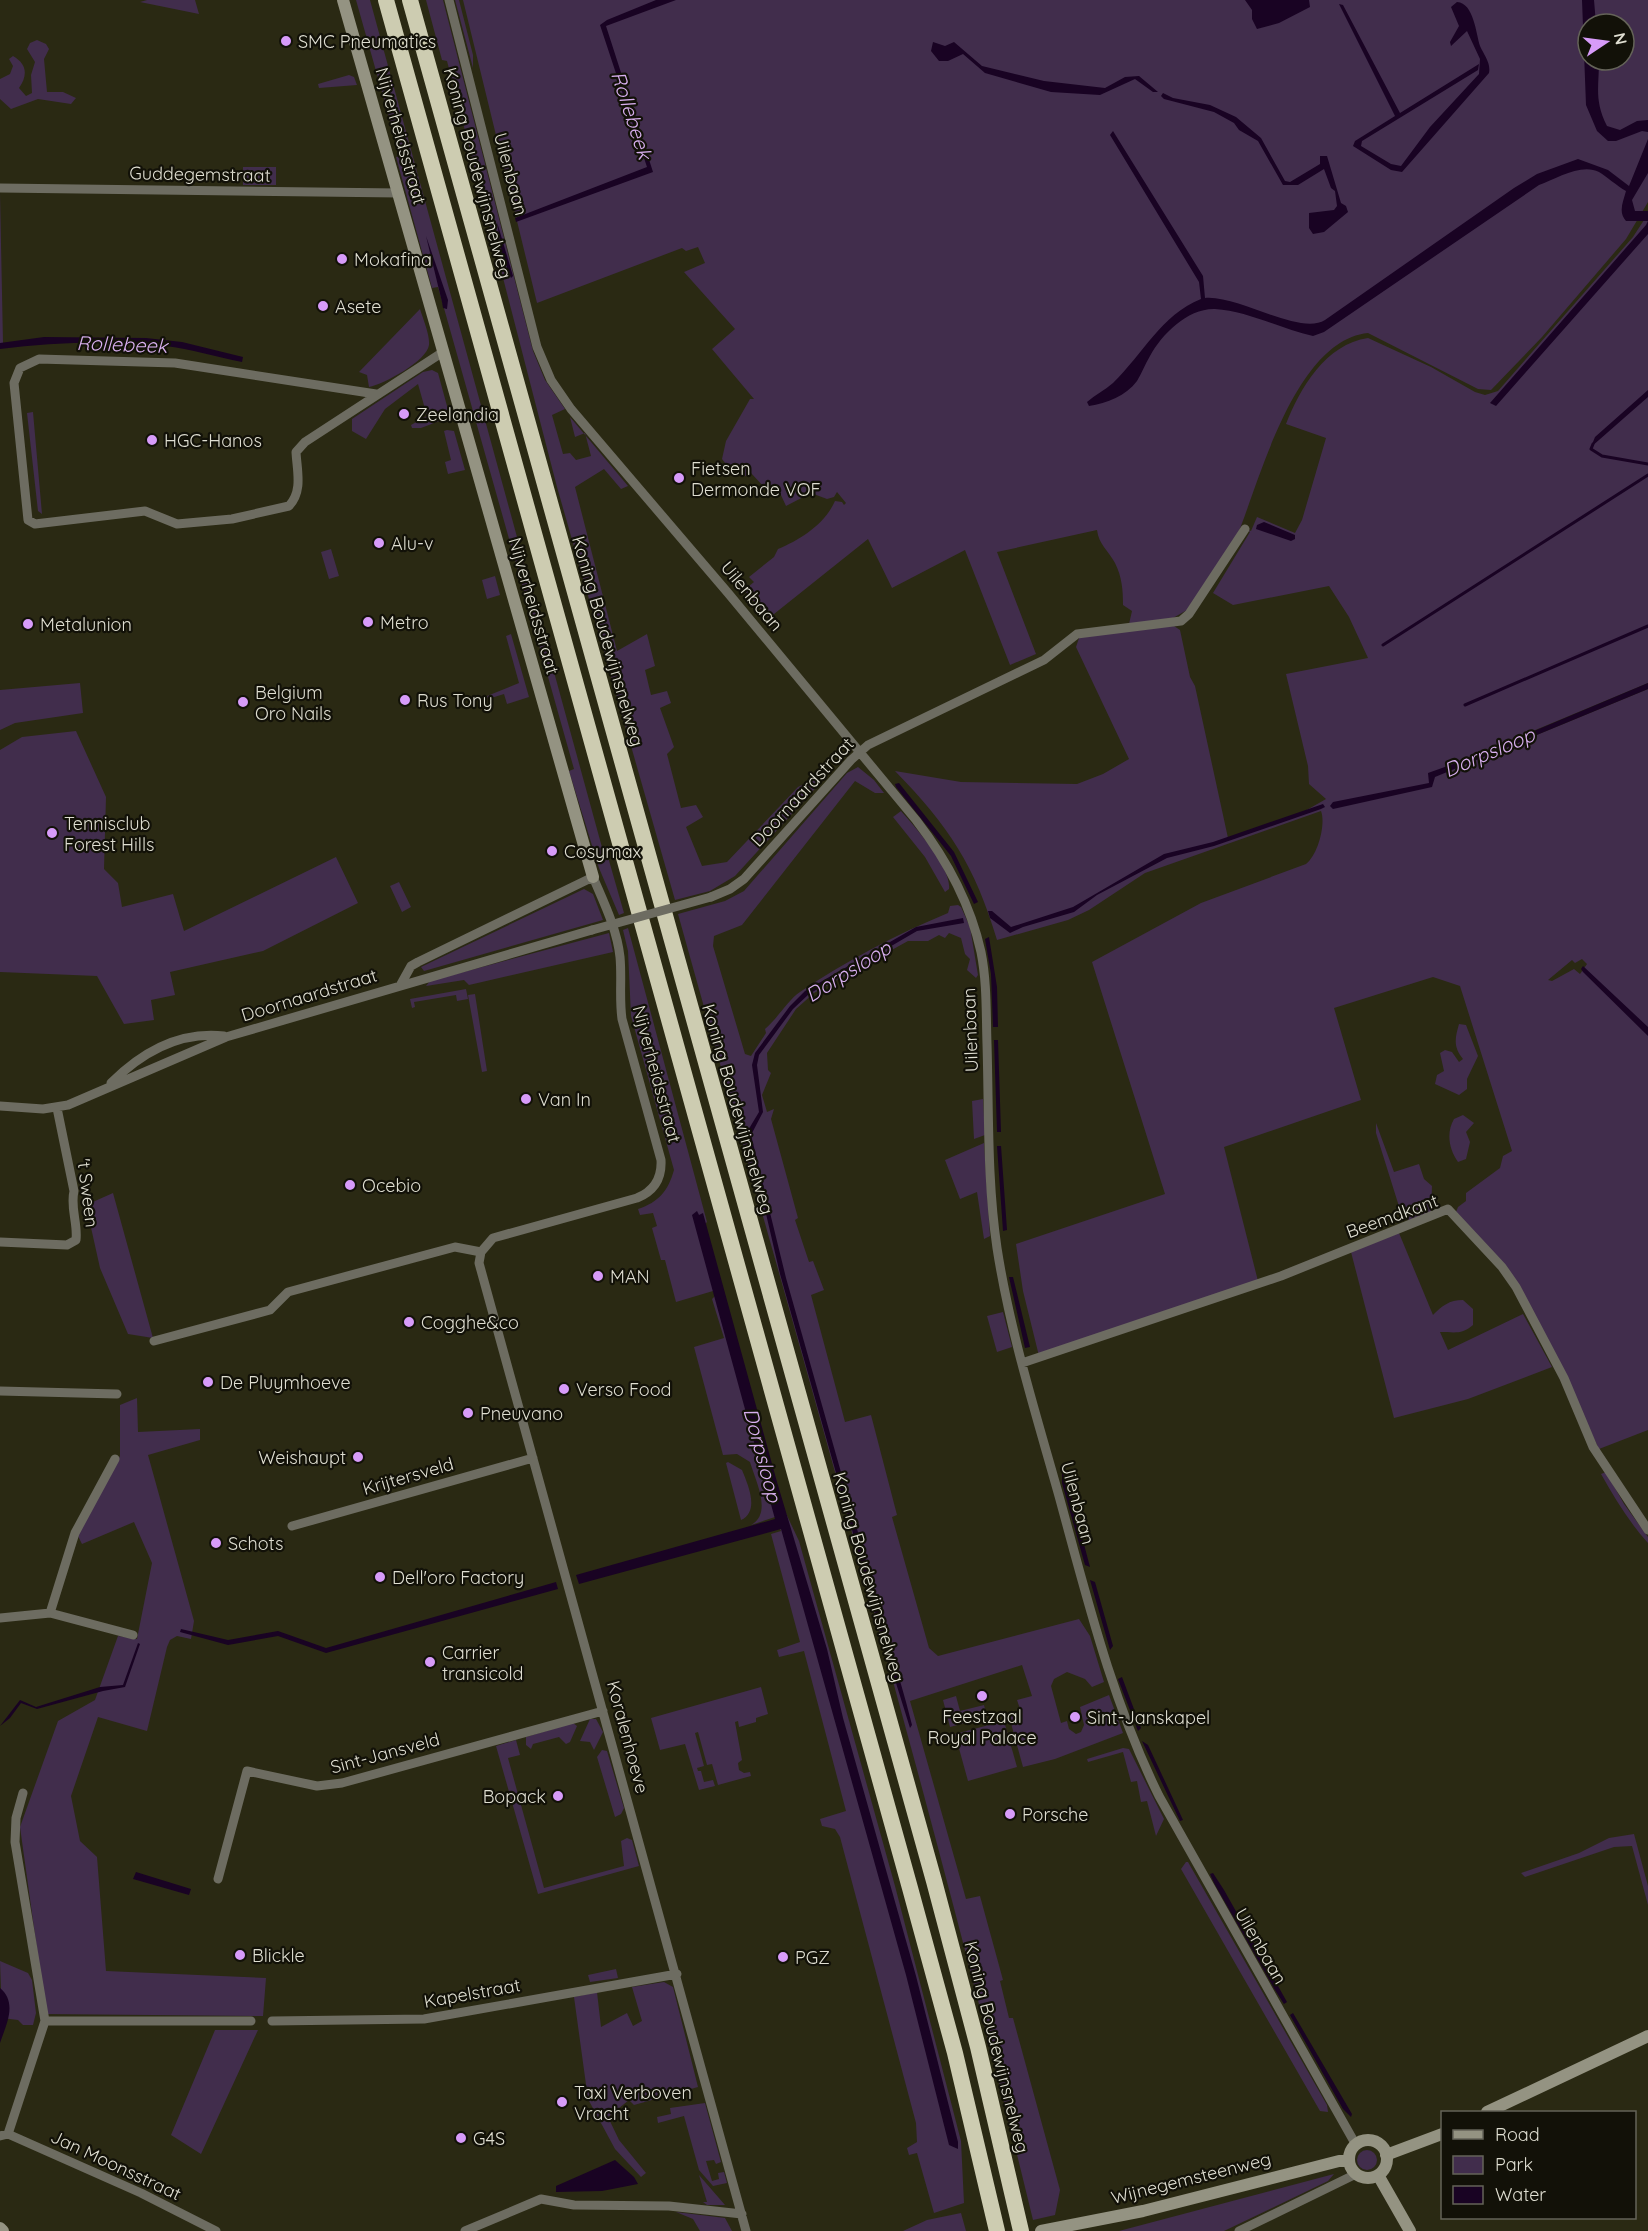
<svg xmlns="http://www.w3.org/2000/svg" width="1648" height="2231" viewBox="0 0 1648 2231" font-family="Quicksand,sans-serif">
<rect width="100%" height="100%" fill="#2a2913"/>
<path fill="#412d4c" fill-rule="evenodd" d="M147,0h48l4,14 -59,-12z
M356,0h14l233,851 3,-1 18,63 -5,2 -20,-47 -30,-97 5,-2 -136,-482 -6,1 -36,-131 4,-1z
M426,0h17l90,351 12,29 20,29 -13,6 11,39 7,-1 6,7 15,-4 -6,-23 -10,4 -5,-20 58,69 -7,3 -17,-20 -29,18 42,164 30,-17 8,32 -10,4 6,25 16,-4 4,12 -11,5 14,39 -7,7 14,54 15,-3 7,12 -17,10 16,39 25,-4 71,-75 22,-11 2,5 -87,95 -25,15 -35,9 -118,-413 -110,-426 -5,-1z
M455,0h4l14,55v13z
M463,0h1185v202l-22,37 -84,98 -51,53 -13,-1 -110,-56c-70,7 -106,138 -127,193 -8,22 -40,62 -54,84l-14,8 -44,6 3,-13 -9,-6c0,-15 -1,-28 -8,-42 -7,-13 -16,-18 -18,-33l-100,22 39,102 -26,11 -45,-115 -73,38 -24,-49 -99,79 -25,-28 10,-8 -5,-5 25,-20 4,-8c22,-9 47,-25 57,-48l7,1 2,3 2,-2 -9,-11 -3,5 -7,2 -16,-6 -25,13 -6,-13 -16,-6 -13,-14 -5,3 -17,-8 -7,-9 4,-18 24,-42h4l-42,-50 23,-20 -51,-57 21,-9 -7,-16 -12,4 -4,-3 -145,55zM1588,24h36v36h-36z
M37,40l9,4 3,5 -5,10 3,33h16l13,6 -5,6 -33,-5 -27,10 -11,-10v-20l10,-5 3,-8 -4,-7 4,-3c14,8 15,19 6,32l7,8 6,-3 -1,-18 4,-13 -8,-13 3,-6z
M349,75l5,2 3,8 -38,3 -1,-4z
M243,167h33v18h-33z
M0,193l3,150h-3z
M1644,220h4v463l-158,66 1,5 157,-65v741l-49,19 -81,-165 -62,-72 2,-5 8,-6v-8l34,-25 3,-12 9,-5 -52,-165 -27,-9 -99,31 27,92 -137,47 34,134 -219,75 -16,-65 -7,-47 149,-50 -73,-232 109,-59 105,-39c12,-9 20,-40 15,-53l-176,62 -56,37 -21,10 -71,20c-22,-74 -48,-114 -102,-169l66,11 116,2 26,-10 26,-15 -53,-112 4,-12 94,-9 6,4 10,47 5,9 33,152 77,-27 21,-12 -17,-15 -1,-18 -22,-92 82,-16 -19,-41 -20,-31 -96,19 -20,-12 37,-61 -5,-3 6,2 6,-14 38,16 7,-13 24,-82 -40,-14c14,-36 40,-80 82,-86l63,29 44,25 10,3 13,-4 135,-154zM1582,959l5,5 -7,10 -6,-5 -22,12 -4,-1 24,-20 3,3z
M420,309c3,10 10,26 9,36 -2,16 -45,39 -60,42l-2,-12 -8,-3z
M432,370l6,3 12,44 -29,11h-9l-1,-3 16,-9 -9,-32 -33,25 -19,30 -14,-8v-12l71,-47z
M33,412l9,102 -4,-3 -11,-98z
M447,430l7,1 11,39 -17,4 -3,-12 6,-2 -7,-29z
M331,549l8,27 -10,3 -8,-27z
M495,576l5,19 -13,4 -5,-19z
M511,634l18,63 -22,7 -3,-10 -16,5 -1,-3 32,-13 -13,-47z
M80,683l3,30 -68,10 -15,7v-40z
M76,731l30,66 -2,72 14,14 4,24 51,-13 11,37 152,-74 22,46 -95,48 -93,21 5,23 -24,5 3,20 -30,4 -27,-48 -97,-4v-222l22,-13z
M858,767l16,13 10,13h-9l-20,-12 -113,144 -28,11 -1,10 32,108 6,2 15,-23 -1,-4c13,-11 23,-29 35,-37 46,-31 97,-58 148,-79l2,-7 8,-1 3,2 9,20 8,48 -2,3 -9,-8 3,-11 -5,-5 -4,-16 -12,-5 -4,5 -6,-3 -11,6h-20l-94,52 -18,16 -29,44 1,17 3,3 -9,22 5,17 7,-3 -3,10 27,99 -3,2 14,42 4,-1 11,29 -13,5 34,127 26,-7 26,100 -5,2 37,131 9,8 141,-37 11,17 14,46 -12,5 -7,-8 -18,-7 -13,7 -3,7 10,37 6,-2 2,8 7,5 5,-2 3,-7 -4,-18 29,-12 14,38 -68,26 -32,8 -14,-51 12,-4 -4,-12 15,-4 -10,-31 -112,36 56,198 14,-3 23,84 -3,1 9,37h4l47,172 -5,25 -22,5c-106,-438 -234,-872 -355,-1306l47,-13 19,-10 103,-118z
M901,811c14,16 51,57 48,78l-4,3 -20,-35 -32,-40z
M399,882l12,25 -9,5 -12,-26z
M584,889l9,5 10,26 -179,51 -3,-4z
M628,928l79,294 -2,2 77,281 17,36 96,345 66,255 3,62 -30,10 -17,-60 -8,2 -2,-7 10,-6 -1,-19 -76,-286 -5,-8 -13,-3 -2,-7 26,-8 -42,-160 -25,6 -2,-7 23,-8 -29,-108 10,-3 -6,-14 -24,8c22,-12 4,-45 -1,-63l-13,-8 -14,1 -29,-108 30,-9 -12,-39 3,-3 -2,-5 -37,11 -11,-42h-4l-9,-32 5,-2 -4,-13 -13,2 -2,-6c21,-7 30,-18 36,-39l-43,-154 -3,-65 -5,-21z
M609,933l4,19 -144,33 -5,-5 -38,6 4,-5z
M466,989l2,10 -11,2 -1,-6 -42,7 1,5 -3,1 -2,-9z
M475,994l12,77 -5,1 -14,-77z
M1459,1024l7,1 12,31 -11,23v10l-8,6 -24,-11 2,-9 7,-4 -4,-18 5,-3 7,2 7,10 4,-3c-10,-12 -8,-21 -4,-35z
M983,1099l2,36 -11,4 -2,-38z
M1463,1115l11,8 -8,9 4,10 -4,17 -8,3c-9,-13 -12,-29 -4,-43z
M1376,1123l18,49 25,-8 5,15 8,7 -1,27 -20,8 -9,-5 -26,-83z
M984,1143l6,93 -6,3 -7,-47 -17,7 -15,-39z
M113,1193l40,145 -25,-4 -28,-66 -14,-63z
M1399,1233l34,82c9,-9 16,-15 30,-15l10,9v16c-11,10 -19,7 -33,7l8,18 75,-36 29,53 -84,32 -74,19 -43,-166z
M1003,1312l9,35 -15,5 -10,-36z
M137,1398l1,34 62,-3v11l-52,15 46,166 -3,18 -14,-3 -7,4 -3,7 -20,84 -49,-14 -27,79 9,45 17,16 9,114 160,7 -3,38 -217,-2 -26,-187 38,-106 37,-21 23,-64 19,3 15,-76 -18,-41 -52,22 -5,-10 43,-78v-51z
M728,1462l14,8c6,15 18,41 -1,50l-15,-57z
M1606,1472l18,32 24,33v6c-19,-21 -33,-44 -47,-69z
M761,1687l7,27 -12,4v4l-17,5 -1,-6 -3,1 7,38 -4,3 1,7 5,3 6,-1 1,4 -33,9 -6,-21 -5,1 -9,-33 -3,1 9,33 -7,2 1,3h3l3,11 9,-2 2,6 -16,4 -14,-46 -25,6 -9,-32z
M956,1696l4,15 24,-6 3,12 -37,10 -7,-27z
M590,1719h6l7,13 -9,18 -4,-8 -10,-1z
M1004,1721l13,46 -49,14 -13,-47z
M573,1723l4,3 -7,16 -4,2 -7,-7 -26,7 -2,5 -5,-4v-8z
M516,1740l4,15 -12,3 36,130 80,-22 -3,-25 6,-3 5,2 7,26 -101,28 -42,-148z
M1123,1748l6,1 35,70 -8,17 -9,-35 -6,1 -4,-21 -6,1 -8,-30 -35,10 -1,-3z
M602,1750l5,1 17,57 -3,6 -6,3 -18,-60z
M1634,1834l14,52v19l-16,-59 -18,1 -89,30 -4,-4 58,-20 30,-15z
M1186,1862h2l139,243 1,7 -8,-1 -139,-242z
M0,1961l28,12 4,7 4,33 -3,12h-10l-5,-5 -16,-2z
M616,1969l2,9 -28,4 -2,-7z
M664,1982l9,5 25,100 -64,18 -5,-5 -21,17 11,23 27,33 -5,4 -26,-28 -27,-50 -14,-102 23,-5 4,35 26,-14 6,13 9,-5 -10,-34z
M215,2030h43l-57,124 -30,-19z
M705,2103l16,59 -5,2 -2,-4 -8,1 6,20 7,-2 -1,-6 6,-1 3,11 -14,3 -14,-16 -15,-54 -26,7 -1,-6 14,-3 -1,-6z
M1357 2160a10 10 0 1 1 20 0a10 10 0 1 1-20 0Z
M1334,2174l-6,7 -104,50h-105z
M699,2175l26,30h-18l-4,-3h4z
M676,2212l49,6 7,13h-32l-7,-12z
M961,2213l5,18h-63l24,-11z"/>
<path fill="#190323" d="M656,0h20l-70,26 47,146 -137,50 -1,-4 132,-51 -47,-142 7,-5z
M1245,0h64l1,7 -31,16 -22,6 -5,-10v-9z
M1582,0h12l2,24h-8v36h11c0,27 -5,40 8,66l13,4 17,-9 11,-1v12l-6,-1 -26,10h-8l-11,-10 -11,-26z
M1457,2c17,1 19,32 23,44 4,9 11,17 9,27l-87,99 -11,-2 -38,-24 2,-5 40,-25 -56,-112 4,1 57,108 79,-49 -1,6 -116,71 -1,5 30,18 10,2 29,-39 49,-53 1,-15 -13,-28 -16,15 -1,-4 9,-16 -8,-19z
M933,42l12,4 9,-4 28,24 62,15 61,7 20,-11 14,-1 19,16h-5l-18,-13 -35,16 -49,-3 -66,-19 -22,-19 -15,7h-9l-8,-10z
M1163,93l10,5 37,7 26,12 25,21 24,43 5,1 30,-18v-8h7l14,47 5,3 2,6 -24,20 -11,2 -4,-6v-15l25,-3 3,-4 -2,-15 -4,-3 -7,-19 -26,16h-15l-25,-44 -19,-11 -5,-7 -20,-11 -50,-13 -3,-3z
M1113,131l90,145 2,22c33,-3 95,38 120,22l189,-132 23,-14 41,-15 30,11 21,16 19,-47v34l-16,27 3,11h13v23l-152,172 -6,-3 156,-178 2,-4h-22c-8,-9 -3,-19 0,-30 -9,-5 -20,-15 -27,-19 -18,-9 -43,7 -60,13l-215,147 -11,4c-32,-7 -65,-25 -98,-27 -27,-1 -53,25 -65,47 -5,8 -8,17 -13,25 -11,15 -30,22 -48,25l-2,-4c8,-7 18,-12 26,-19 30,-29 48,-68 88,-84l-2,-17 -89,-147z
M497,222l16,54 -2,2 -9,-24z
M426,236l22,64 -1,9 -4,-1 -1,-6z
M44,337l102,1 36,4 61,15 -1,5c-26,-5 -51,-13 -77,-16 -54,-6 -111,-4 -165,3v-6z
M1648,390v7l-57,50 4,-10z
M1264,522l31,13v4l-4,2 -35,-12 1,-4z
M1648,683v6l-213,88 -3,10 -99,22 -3,-3 3,-4 96,-19 -1,-10 42,-15z
M899,783l55,69 24,50 -4,2 -23,-48 -55,-69 -1,-3z
M1323,804l2,3 -4,2 -107,37 -47,12 -70,37 -23,17 -51,15 -13,6 -20,-15 -2,-7h4l19,16 62,-20 91,-53 49,-12z
M963,918l1,5 -47,8 -108,63 -16,15 -34,46 -2,10 6,47 -12,23 35,143 120,424 6,23 -2,3 -23,-74 -107,-380 -33,-142 12,-20 -7,-47 3,-12 35,-47 15,-15 111,-64z
M989,937l8,50 1,40h-5l-2,-53 -6,-35z
M1583,966l65,61v9l-65,-64 -2,-3z
M994,1040h4l3,92h-4z
M997,1146h4l6,84 -4,1z
M697,1211l2,4 4,-2 74,269 50,167 16,69 73,258 42,166v7l-9,-4 -43,-170 -125,-446 -202,55 -3,-9 199,-56 -83,-304z
M1009,1277h4l17,70 -5,1z
M1062,1473l5,7 23,87 -5,-2 -23,-82z
M1090,1580l5,2 18,64 -3,4z
M556,1582l2,7 -232,64 -48,-17 -50,9 -48,-13 1,-3 47,11 50,-9 48,17z
M138,1643l2,1 -15,43 -22,4 -66,18 -16,-6 -11,15 -10,8 20,-26 16,7 64,-20 23,-2z
M1122,1677l19,51 -3,3 -20,-52z
M1142,1741l6,4 35,75 -3,1z
M136,1872l55,17 -2,6 -56,-16z
M1213,1873l11,17 63,112 -3,2 -9,-14 -61,-107 -4,-9z
M0,1988c18,15 6,37 0,55z
M1293,2013l59,101 -1,3 -8,-8 -53,-94z
M615,2160l19,17 4,7 -36,7 -46,1v-6z"/>
<g fill="none" stroke-linecap="round" stroke-linejoin="round">
<path stroke="#190323" stroke-width="3" d="M1593,444l-2,5 11,7 46,8
M1383,645l265,-170
M1465,705l183,-79"/>
<path stroke="#6d6c61" stroke-width="9" d="M449,0l88,347 14,33 20,29 157,184 188,227c31,40 54,82 65,132 6,30 5,61 6,92 2,67 0,137 10,204 13,84 39,166 62,248 28,102 53,205 100,300l197,349
M0,188l399,5
M376,394l-201,-31 -136,-4 -19,9 -6,15 14,137 7,4 110,-13 32,13 55,-5 57,-13c14,-15 8,-35 7,-54l9,-10 138,-90
M711,897l19,-8 14,-10 107,-119 17,-15 176,-85 33,-26 104,-13 8,-7 56,-85
M401,984l10,-18 7,-4 175,-85c11,26 24,52 27,80 2,21 -1,41 2,62l39,141c1,18 -7,31 -24,38l-144,40 -12,14 -2,11 267,968
M111,1083c31,-31 68,-52 113,-47
M0,1106l43,3 25,-4 158,-68 366,-107
M0,1242l67,3 9,-5c2,-17 -6,-32 -2,-49l-17,-83
M154,1341l116,-31 18,-18 167,-45 26,5
M1022,1363l259,-87 167,-67 54,58 14,20 48,91 29,69 55,83
M0,1391l117,3
M292,1526l241,-68
M50,1613l25,-80 40,-74
M0,1618l50,-5 83,22
M218,1879l29,-108 70,15 25,-3 261,-72
M45,2021h206
M272,2021l152,-2 253,-45
M8,2134l37,-113 -30,-179 1,-24 7,-25
M0,2136l8,-2 133,59 75,38
M465,2231l76,-32 33,6 95,1 73,8
M1239,2231l117,-57"/>
<path stroke="#949382" stroke-width="12" d="M343,0l250,877
M1487,2112l161,-76
M1349 2159a19 19 0 1 1 38 0a19 19 0 1 1-38 0Z
M1386,2155l56,-21
M1378,2175l32,56
M0,2228l3,3
M1041,2231l102,-20 196,-50h10"/>
<path stroke="#cdccb1" stroke-width="16" d="M386,0l524,1888 45,165 42,178
M410,0l524,1881 44,166 43,184"/>
<path stroke="#6d6c61" stroke-width="9" d="M592,930l119,-33"/>
</g>
<g fill="#d79bf9" stroke="#121108" stroke-width="2">
<circle cx="286" cy="41" r="6"/>
<circle cx="342" cy="259" r="6"/>
<circle cx="323" cy="306" r="6"/>
<circle cx="404" cy="414" r="6"/>
<circle cx="152" cy="440" r="6"/>
<circle cx="679" cy="478" r="6"/>
<circle cx="379" cy="543" r="6"/>
<circle cx="368" cy="622" r="6"/>
<circle cx="28" cy="624" r="6"/>
<circle cx="405" cy="700" r="6"/>
<circle cx="243" cy="702" r="6"/>
<circle cx="52" cy="833" r="6"/>
<circle cx="552" cy="851" r="6"/>
<circle cx="526" cy="1099" r="6"/>
<circle cx="350" cy="1185" r="6"/>
<circle cx="598" cy="1276" r="6"/>
<circle cx="409" cy="1322" r="6"/>
<circle cx="208" cy="1382" r="6"/>
<circle cx="564" cy="1389" r="6"/>
<circle cx="468" cy="1413" r="6"/>
<circle cx="358" cy="1457" r="6"/>
<circle cx="216" cy="1543" r="6"/>
<circle cx="380" cy="1577" r="6"/>
<circle cx="430" cy="1662" r="6"/>
<circle cx="982" cy="1696" r="6"/>
<circle cx="1075" cy="1717" r="6"/>
<circle cx="558" cy="1796" r="6"/>
<circle cx="1010" cy="1814" r="6"/>
<circle cx="240" cy="1955" r="6"/>
<circle cx="783" cy="1957" r="6"/>
<circle cx="562" cy="2102" r="6"/>
<circle cx="461" cy="2138" r="6"/>
</g>
<g text-anchor="middle" dominant-baseline="central" stroke-width="4.5" stroke-linejoin="round" paint-order="stroke">
<g font-size="18" fill="#dfded1" stroke="#121108" text-anchor="start">
<text x="298" y="41">SMC Pneumatics</text>
<text x="354" y="259">Mokafina</text>
<text x="335" y="306">Asete</text>
<text x="416" y="414">Zeelandia</text>
<text x="164" y="440">HGC-Hanos</text>
<text x="691" y="468">Fietsen<tspan x="691" dy="21">Dermonde VOF</tspan></text>
<text x="391" y="543">Alu-v</text>
<text x="380" y="622">Metro</text>
<text x="40" y="624">Metalunion</text>
<text x="255" y="692">Belgium<tspan x="255" dy="21">Oro Nails</tspan></text>
<text x="417" y="700">Rus Tony</text>
<text x="64" y="823">Tennisclub<tspan x="64" dy="21">Forest Hills</tspan></text>
<text x="564" y="851">Cosymax</text>
<text x="538" y="1099">Van In</text>
<text x="362" y="1185">Ocebio</text>
<text x="610" y="1276">MAN</text>
<text x="421" y="1322">Cogghe&amp;co</text>
<text x="220" y="1382">De Pluymhoeve</text>
<text x="576" y="1389">Verso Food</text>
<text x="480" y="1413">Pneuvano</text>
<text x="346" y="1457" text-anchor="end">Weishaupt</text>
<text x="228" y="1543">Schots</text>
<text x="392" y="1577">Dell'oro Factory</text>
<text x="442" y="1652">Carrier<tspan x="442" dy="21">transicold</tspan></text>
<text x="982" y="1716" text-anchor="middle">Feestzaal<tspan x="982" dy="21">Royal Palace</tspan></text>
<text x="1087" y="1717">Sint-Janskapel</text>
<text x="546" y="1796" text-anchor="end">Bopack</text>
<text x="1022" y="1814">Porsche</text>
<text x="252" y="1955">Blickle</text>
<text x="795" y="1957">PGZ</text>
<text x="574" y="2092">Taxi Verboven<tspan x="574" dy="21">Vracht</tspan></text>
<text x="473" y="2138">G4S</text>
</g>
<g font-size="18" fill="#dfded1" stroke="#121108">
<text transform="translate(401 136) rotate(74)">Nijverheidsstraat</text>
<text transform="translate(478 173) rotate(75)">Koning Boudewijnsnelweg</text>
<text transform="translate(200 174) rotate(1)">Guddegemstraat</text>
<text transform="translate(511 174) rotate(75)">Uilenbaan</text>
<text transform="translate(752 596) rotate(50)">Uilenbaan</text>
<text transform="translate(534 606) rotate(74)">Nijverheidsstraat</text>
<text transform="translate(608 641) rotate(74)">Koning Boudewijnsnelweg</text>
<text transform="translate(802 792) rotate(-47)">Doornaardstraat</text>
<text transform="translate(309 995) rotate(-17)">Doornaardstraat</text>
<text transform="translate(970 1030) rotate(-92)">Uilenbaan</text>
<text transform="translate(657 1074) rotate(75)">Nijverheidsstraat</text>
<text transform="translate(738 1109) rotate(74)">Koning Boudewijnsnelweg</text>
<text transform="translate(88 1193) rotate(83)">'t Sween</text>
<text transform="translate(1392 1216) rotate(-20)">Beemdkant</text>
<text transform="translate(408 1476) rotate(-16)">Krijtersveld</text>
<text transform="translate(1078 1503) rotate(75)">Uilenbaan</text>
<text transform="translate(869 1577) rotate(74)">Koning Boudewijnsnelweg</text>
<text transform="translate(628 1737) rotate(75)">Koralenhoeve</text>
<text transform="translate(385 1753) rotate(-15)">Sint-Jansveld</text>
<text transform="translate(1261 1946) rotate(60)">Uilenbaan</text>
<text transform="translate(472 1993) rotate(-10)">Kapelstraat</text>
<text transform="translate(997 2047) rotate(76)">Koning Boudewijnsnelweg</text>
<text transform="translate(116 2165) rotate(25)">Jan Moonsstraat</text>
<text transform="translate(1191 2178) rotate(-14)">Wijnegemsteenweg</text>
</g>
<g font-size="20" font-style="italic" fill="#d8afef" stroke="#121108">
<text transform="translate(632 115) rotate(72)">Rollebeek</text>
<text transform="translate(122 344) rotate(2)">Rollebeek</text>
<text transform="translate(1489 752) rotate(-23)">Dorpsloop</text>
<text transform="translate(848 971) rotate(-32)">Dorpsloop</text>
<text transform="translate(763 1455) rotate(75)">Dorpsloop</text>
</g>
</g>
<rect x="1441" y="2111" width="195" height="108" fill="#121108" stroke="#646358" stroke-width="1.5"/>
<rect x="1453" y="2130" width="30" height="9" fill="#949382" stroke="#646358" stroke-width="1.5"/>
<text x="1495" y="2141" font-size="18" fill="#dfded1">Road</text>
<rect x="1453" y="2156" width="30" height="18" fill="#412d4c" stroke="#646358" stroke-width="1.5"/>
<text x="1495" y="2171" font-size="18" fill="#dfded1">Park</text>
<rect x="1453" y="2186" width="30" height="18" fill="#190323" stroke="#646358" stroke-width="1.5"/>
<text x="1495" y="2201" font-size="18" fill="#dfded1">Water</text>
<g transform="translate(1606 42) rotate(77)"><circle r="28" fill="#121108" stroke="#646358" stroke-width="1.5"/>
<path d="M0-4.5L10 22L0 15L-10 22Z" fill="#d79bf9"/>
<text y="-9" font-size="16" font-weight="bold" text-anchor="middle" fill="#dfded1">N</text>
</g>
</svg>
